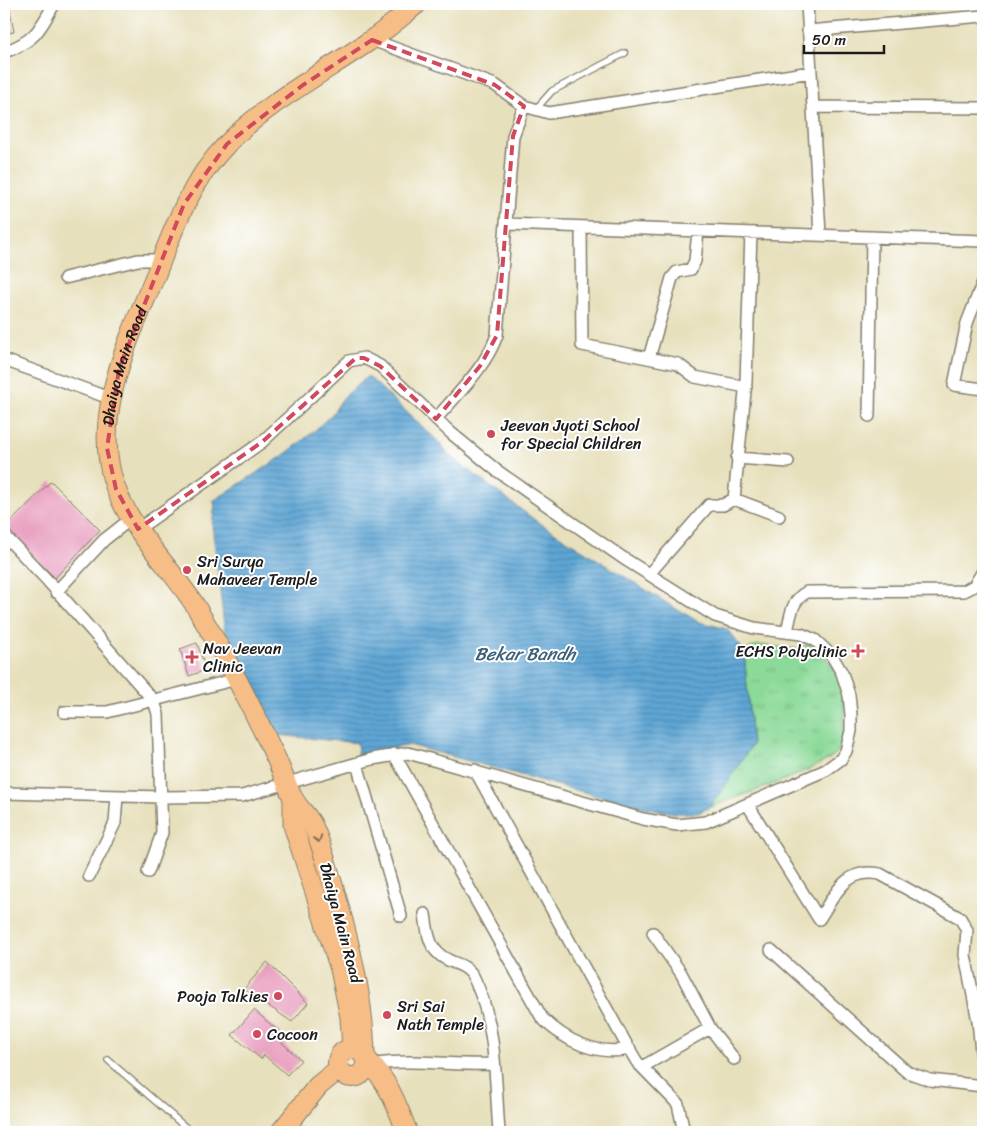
<svg xmlns="http://www.w3.org/2000/svg" width="987" height="1136" viewBox="0 0 987 1136" font-family="Sriracha,sans-serif">
<defs>
<pattern id="grass-tufts" width="24" height="20" patternUnits="userSpaceOnUse" patternTransform="scale(1.25)"><rect width="24" height="20" fill="#8cda99"/><path d="M3 7l-1-3M5 7V3M7 7l1-3M15 17l-1-3M17 17v-4M19 17l1-3" fill="none" stroke="#78ba83"/></pattern>
<pattern id="water-rules" width="6" height="5" patternUnits="userSpaceOnUse" patternTransform="scale(1.25)"><rect width="6" height="5" fill="#5ea6d5"/><path d="M0 2.5h6" fill="none" stroke="#4d86ac"/></pattern>
</defs>
<rect width="100%" height="100%" fill="#fff"/>
<filter id="ink" filterUnits="userSpaceOnUse"><feTurbulence type="fractalNoise" baseFrequency=".02" numOctaves="2"/><feDisplacementMap in="SourceGraphic" scale="10" xChannelSelector="R" yChannelSelector="G"/><feConvolveMatrix kernelMatrix="1 2 1 2 8 2 1 2 1" color-interpolation-filters="sRGB"/></filter>
<filter id="wash" filterUnits="userSpaceOnUse"><feTurbulence type="fractalNoise" baseFrequency=".0096" numOctaves="4" result="noise"/><feDisplacementMap in="SourceGraphic" scale="20" xChannelSelector="R" yChannelSelector="G"/><feGaussianBlur stdDeviation="1.12" result="paint"/><feColorMatrix in="noise" values="0 0 0 0 0 0 0 0 0 0 0 0 0 0 0 0 0 1.4 0 .05"/><feComposite in="paint" operator="in"/></filter>
<g filter="url(#wash)">
<rect width="100%" height="100%" fill="#e7e0bc"/>
<path fill="url(#grass-tufts)" stroke="#547b5a" d="M809,642c27,25 35,33 35,71 0,13 1,27 -6,38 -11,17 -105,47 -128,56l42,-62 -8,-94 14,-6 39,4 6,-1z"/>
<path fill="url(#water-rules)" stroke="#3d6178" d="M368,376l74,69 5,9 88,66 141,89 24,13 27,7 17,22 8,94 -42,62 -12,6h-25l-46,-9 -217,-59 -53,11 1,-13 -81,-8 -40,-63 -17,-36 5,-3 -13,-108 3,-20 -2,-4 70,-45 30,-24 19,-18 11,-16z"/>
<g id="blocks">
<path fill="#e89cbe" d="M4,4h5l5,28 -10,2z
M51,481l49,49 -45,48 -50,-50z
M197,643l9,27 -17,6 -9,-27z
M267,962l41,41 -16,19 -48,-33z
M254,1010l28,24 -4,5 23,21 -14,15 -23,-20 -3,4 -29,-24z"/>
</g>
</g>
<g filter="url(#ink)">
<use href="#blocks" fill-opacity="0" stroke="#827e6c" stroke-width="1"/>
<g fill="none" stroke-linecap="round" stroke-linejoin="round">
<defs>
<path id="service" d="M535,110l17,-19 73,-38
M108,1060l83,72"/>
<path id="minor" d="M808,31l175,-15
M372,40l123,45 29,21 25,7 262,-41 -4,-68
M4,52c30,-10 36,-22 50,-48
M811,72l9,163
M813,107l170,1
M506,224l477,17
M581,227l1,118 96,19 17,13 51,10
M751,233l-5,149 -12,117 45,17
M65,278l73,-18h23
M983,282l-16,41 -13,62 29,4
M649,358l23,-80 5,-6 14,-3 4,-8 3,-30
M4,360l108,39
M869,416l3,-179
M436,419c22,-26 50,-52 61,-84l16,-199 11,-30
M737,458l51,4
M4,535l44,46 106,120 4,13 4,119 -14,39
M649,574l60,-69h14l11,-6
M56,592l48,-52 28,-22
M787,631c4,-15 4,-31 20,-39l157,-1 10,-5 9,-15
M64,712h43l130,-33
M394,754l148,264c23,23 54,38 88,31
M357,764l44,152
M475,770l150,272 12,20 41,42 6,28
M4,793l158,4 80,-1 130,-37 36,-6 235,66 34,6 29,-3 120,-52 15,-11 5,-8 5,-20v-16l-2,-20 -7,-22 -10,-17 -17,-16 -14,-6 -47,-6 -39,-12 -92,-58 -127,-88 -45,-37 -71,-67 -16,-8 -15,3 -87,81 -124,87
M748,805l71,114c16,-24 26,-52 61,-45l80,44 7,12 -2,25 13,66 5,49
M89,876l26,-53 2,-27
M425,914c2,13 3,30 13,39 11,12 29,9 36,25 23,47 21,103 25,154
M653,933l28,40 29,55 24,31
M771,950l136,122 23,8 53,6
M371,1065c41,-7 82,1 122,-1
M642,1067l68,-39"/>
<g id="primary">
<path d="M293,798v27l47,144 10,48 2,32"/>
<path id="s1" d="M365,1056c-1,-58 -16,-116 -32,-171 -6,-19 -11,-40 -20,-59 -5,-11 -16,-19 -21,-30 -6,-13 -11,-27 -17,-40 -24,-51 -50,-101 -79,-149 -25,-40 -63,-74 -80,-118 -27,-71 13,-150 40,-215 18,-47 35,-93 71,-130 40,-41 94,-70 141,-102 17,-11 33,-25 49,-38"/>
</g>
<path id="trunk" d="M338 1063a14 14 0 1 1 28 0a14 14 0 1 1-28 0Z
M367,1060c21,21 30,45 40,72
M281,1132l37,-46 21,-17"/>
</defs>
<use href="#service" stroke="#827e6c" stroke-width="8"/>
<use href="#minor" stroke="#827e6c" stroke-width="14"/>
<use href="#primary" stroke="#827e6c" stroke-width="21"/>
<use href="#trunk" stroke="#827e6c" stroke-width="22"/>
<use href="#service" stroke="#fff" stroke-width="5.5"/>
<use href="#minor" stroke="#fff" stroke-width="11"/>
<use href="#primary" stroke="#f6be86" stroke-width="19"/>
<use href="#trunk" stroke="#f6be86" stroke-width="20"/>
</g>
<defs><path id="oneway-chevron" d="M-2-3.5L2.5 0L-2 3.5" fill="none" stroke-width="1.6" stroke-linecap="round" stroke-linejoin="round" transform="scale(1.25)"/></defs>
<use stroke="#896d51" href="#oneway-chevron" transform="translate(318 839) rotate(71)"/>
</g>
<path fill="none" stroke="#d1495b" stroke-width="4" stroke-dasharray="10 6" stroke-linejoin="round" d="M372,40l123,45 29,21 -11,30 -16,199 -17,31 -44,53 -56,-53 -16,-8h-8l-94,84 -124,87 -22,-40 -9,-41 12,-79 65,-165 43,-60 76,-59z"/>
<g fill="#d1495b" stroke="#fff" stroke-width="2">
<circle cx="491" cy="434" r="5"/>
<circle cx="187" cy="570" r="5"/>
<path d="M855.5 643.5h5v5h5v5h-5v5h-5v-5h-5v-5h5z"/>
<path d="M189.5 649.5h5v5h5v5h-5v5h-5v-5h-5v-5h5z"/>
<circle cx="278" cy="996" r="5"/>
<circle cx="387" cy="1015" r="5"/>
<circle cx="257" cy="1034" r="5"/>
</g>
<g text-anchor="middle" dominant-baseline="central" stroke-width="4" stroke-linejoin="round" paint-order="stroke">
<g font-size="16" fill="#1c1c1c" stroke="#fff">
<text stroke="none"><textPath href="#s1" startOffset="755">Dhaiya Main Road</textPath></text>
<text transform="translate(341 923) rotate(75)">Dhaiya Main Road</text>
</g>
<g font-size="16" fill="#1c1c1c" stroke="#fff" text-anchor="start">
<text x="501" y="425">Jeevan Jyoti School<tspan x="501" dy="18">for Special Children</tspan></text>
<text x="197" y="561">Sri Surya<tspan x="197" dy="18">Mahaveer Temple</tspan></text>
<text x="203" y="648">Nav Jeevan<tspan x="203" dy="18">Clinic</tspan></text>
<text x="847" y="651" text-anchor="end">ECHS Polyclinic</text>
<text x="268" y="996" text-anchor="end">Pooja Talkies</text>
<text x="397" y="1006">Sri Sai<tspan x="397" dy="18">Nath Temple</tspan></text>
<text x="267" y="1034">Cocoon</text>
</g>
<g font-size="18" font-style="italic" fill="#3d6178" stroke="#fff">
<text x="525" y="654">Bekar Bandh</text>
</g>
</g>
<rect width="987" height="1136" fill="none" stroke="#fff" stroke-width="20"/>
<path d="M804 45v8h80v-8" fill="none" stroke="#1c1c1c" stroke-width="2.5"/>
<text x="812" y="45" font-size="15" fill="#1c1c1c" stroke="#ffffff" stroke-width="4" paint-order="stroke">50 m</text>
</svg>
